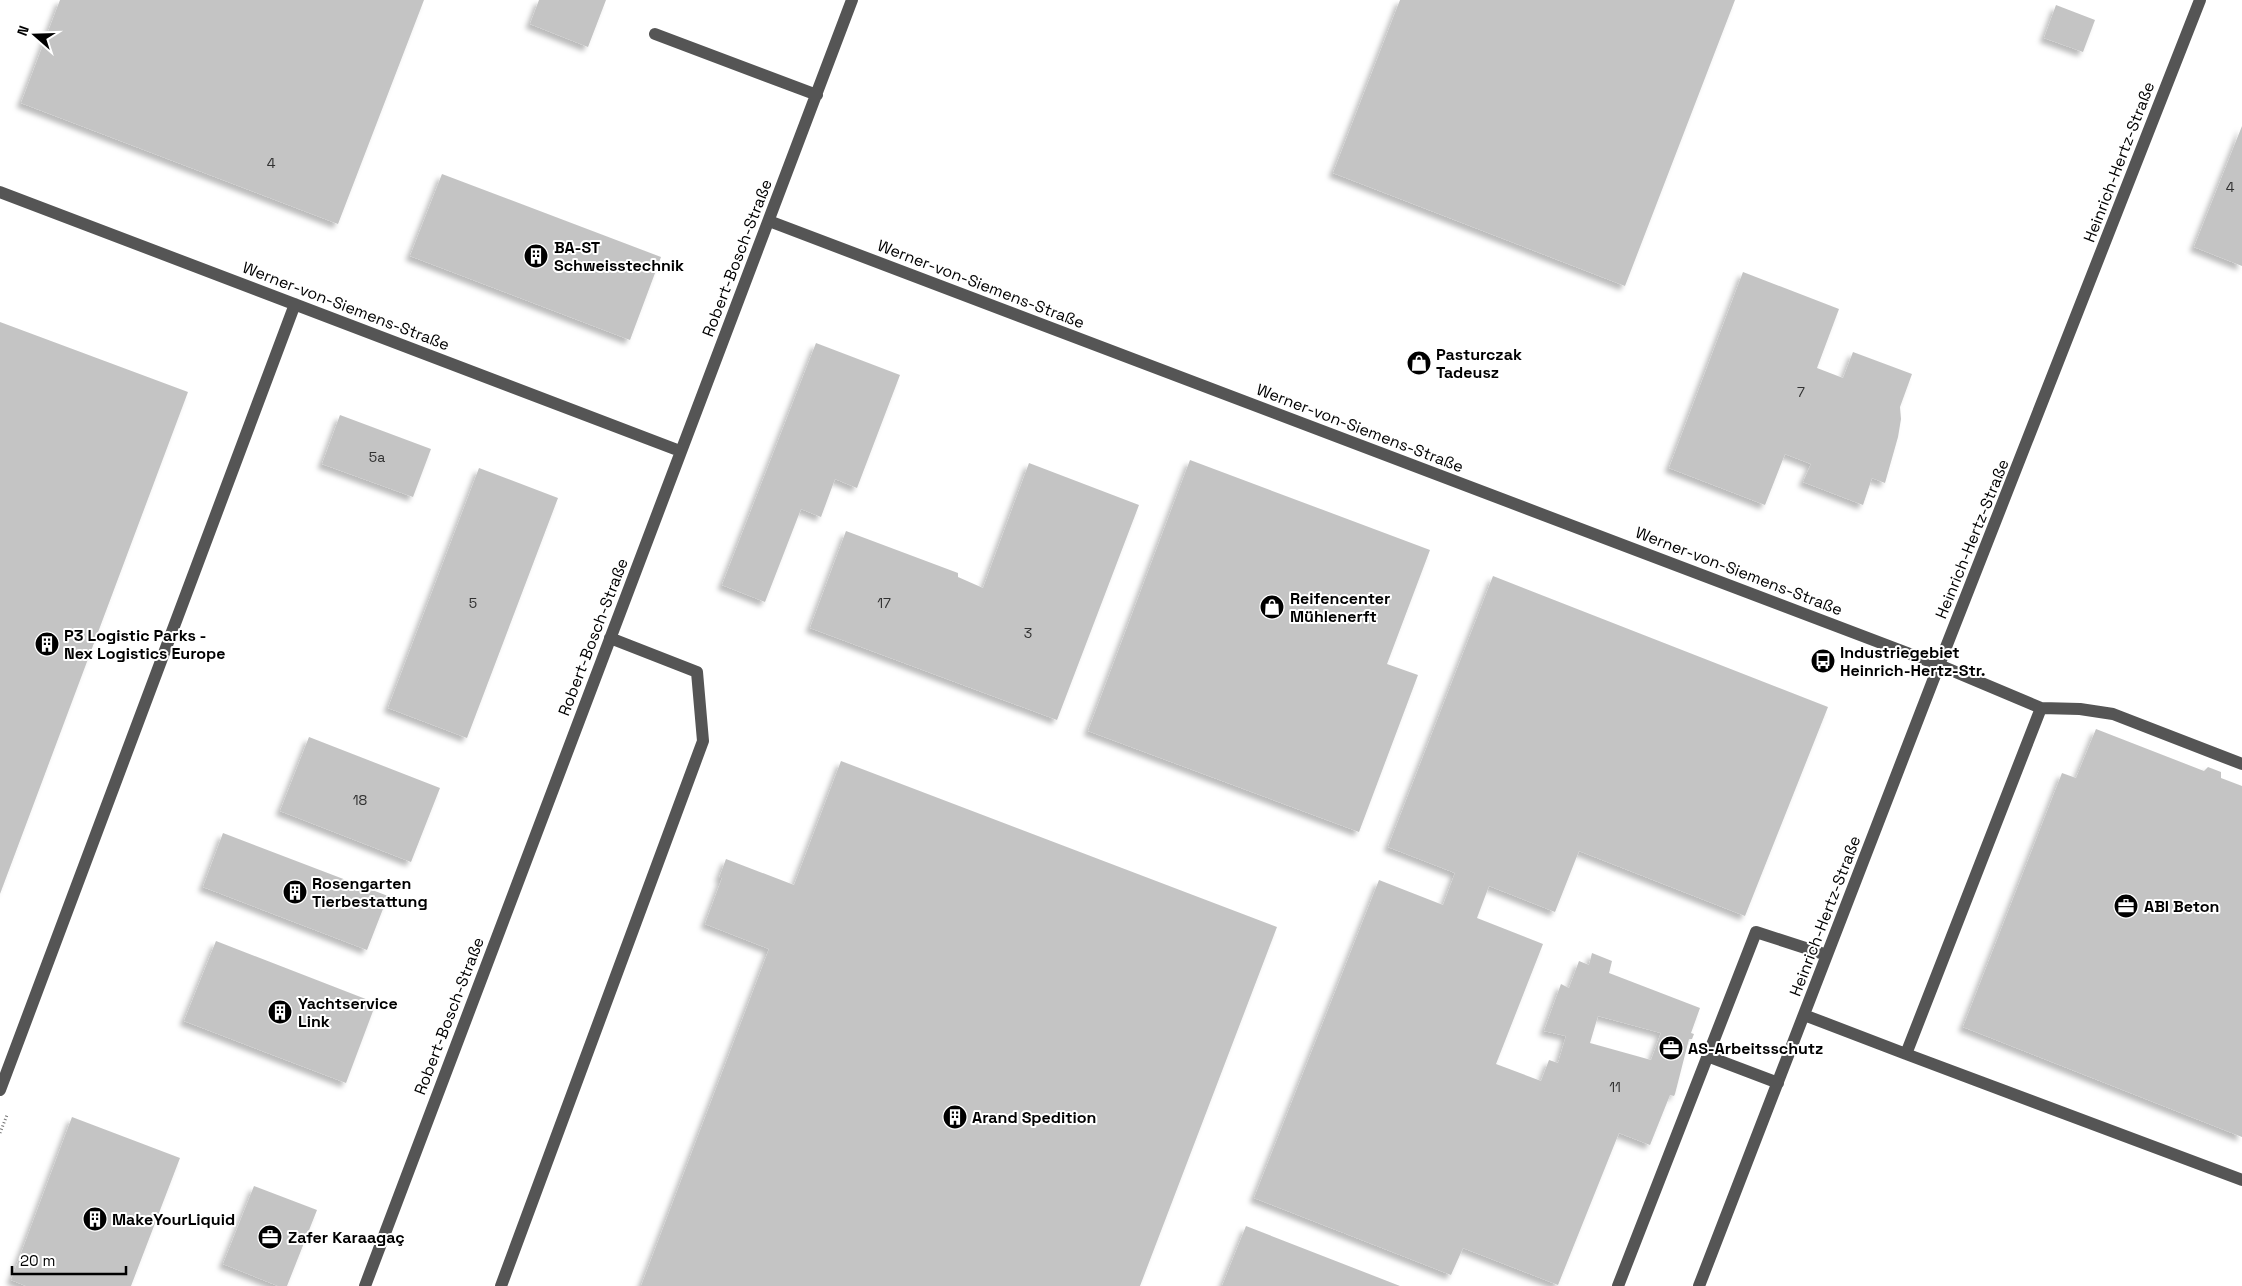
<svg xmlns="http://www.w3.org/2000/svg" width="2242" height="1286" viewBox="0 0 2242 1286" font-family="'Space Grotesk',sans-serif">
<defs>
<filter id="shadow"><feDropShadow dx="-4.5" dy="4.5" stdDeviation="2.5" flood-color="#0004"/></filter>
</defs>
<rect width="100%" height="100%" fill="#fff"/>
<path fill="#c4c4c4" fill-rule="evenodd" filter="url(#shadow)" d="M60,0h364l-86,224 -317,-121z
M539,0h67l-18,47 -58,-23z
M1400,0h335l-110,286 -292,-113z
M2056,5l39,15 -12,32 -39,-14z
M2242,126v140l-48,-19z
M442,174l219,83 -31,83 -220,-84z
M1743,272l96,37 -22,59 26,10 10,-26 59,22 -12,33 1,12 -3,18 -13,46 -13,-5 -9,27 -60,-23 8,-18 -26,-10 -20,51 -96,-37z
M0,322l188,70 -188,502z
M816,343l84,32 -43,113 -22,-9 -14,38 -20,-8 -36,93 -43,-17z
M340,415l91,34 -18,48 -91,-33z
M1190,460l240,90 -43,114 31,11 -59,157 -271,-101z
M1029,463l110,42 -82,215 -247,-92 36,-97 112,42v4l25,11z
M479,468l79,30 -91,240 -79,-30z
M1493,576l335,131 -83,209 -166,-65 -24,61 -66,-26 -12,32 66,26 -47,120 45,17 8,-21 9,3 8,-27 -22,-5 17,-47 8,4 10,-27 10,4 3,-12 20,8 -3,12 91,35 -9,25 3,1 -2,5h-3l-14,55 -1,2 -4,-1 -20,50 -31,-12 -61,152 -95,-37 -12,27 -197,-77 125,-318 64,25 12,-32 -67,-26zM1598,1016l63,17 -10,27 -61,-17z
M2096,729l108,42 4,-4 13,5v6l21,8v351l-279,-110 99,-254 14,5z
M309,737l131,51 -29,74 -131,-51z
M841,761l436,166 -137,359h-499l128,-337 -64,-25 17,-46h-3l7,-19 68,26z
M223,833l165,63 -21,54 -164,-63z
M216,941l160,62 -30,80 -162,-62z
M72,1117l108,41 -49,128h-105l-15,-6z
M254,1186l63,24 -30,76h-9l-55,-22z
M1246,1226l154,60h-178z"/>
<g fill="none" stroke-linecap="round" stroke-linejoin="round">
<path stroke="#777" stroke-width="3" stroke-dasharray="1 2.5" stroke-linecap="butt" d="M0,1133l7,-18"/>
<path stroke="#555" stroke-width="12" d="M655,34l162,61
M0,192l680,259
M769,221l1170,444 102,43 -135,346 -102,-39
M2041,708l39,1 33,5 129,50
M1906,1054l336,126
M1707,1056l71,27
M0,1090l295,-786
M365,1286l487,-1286
M501,1286l202,-545 -6,-69 -87,-34
M1618,1286l138,-354 71,23
M1699,1286l240,-621 261,-665"/>
</g>
<defs>
<symbol id="building-disc" viewBox="-11 -11 22 22"><circle r="9.5" fill="#000" stroke="#fff"/><path d="M-4-6H4V6H1V3H-1V6H-4ZM-2.5-4.3h1.7v1.8h-1.7ZM.8-4.3h1.7v1.8H.8ZM-2.5-1h1.7V.8h-1.7ZM.8-1h1.7V.8H.8Z" fill="#fff"/></symbol>
<symbol id="shop-disc" viewBox="-11 -11 22 22"><circle r="9.5" fill="#000" stroke="#fff"/><path d="M-5-2.5h2.3a2.7 3.5 0 0 1 5.4 0H5L5.5 6h-11ZM-1.5-2.5h3a1.5 2.3 0 0 0-3 0Z" fill="#fff"/></symbol>
<symbol id="bus-disc" viewBox="-11 -11 22 22"><circle r="9.5" fill="#000" stroke="#fff"/><path d="M-5-6H5V4H4V6H2V4H-2V6H-4V4H-5ZM-3.5-4V0h7V-4ZM-3.5 1.2v1.5H-2V1.2ZM2 1.2v1.5H3.5V1.2Z" fill="#fff"/></symbol>
<symbol id="office-disc" viewBox="-11 -11 22 22"><circle r="9.5" fill="#000" stroke="#fff"/><path d="M-6-3h4V-5.5h4V-3h4V5H-6ZM-1-4.5V-3h2v-1.5ZM-6 0V1H6V0Z" fill="#fff"/></symbol>
</defs>
<g fill-rule="evenodd">
<use href="#building-disc" x="522" y="242" width="28" height="28"/>
<use href="#shop-disc" x="1405" y="349" width="28" height="28"/>
<use href="#shop-disc" x="1258" y="593" width="28" height="28"/>
<use href="#building-disc" x="33" y="630" width="28" height="28"/>
<use href="#bus-disc" x="1809" y="647" width="28" height="28"/>
<use href="#building-disc" x="281" y="878" width="28" height="28"/>
<use href="#office-disc" x="2112" y="892" width="28" height="28"/>
<use href="#building-disc" x="266" y="998" width="28" height="28"/>
<use href="#office-disc" x="1657" y="1034" width="28" height="28"/>
<use href="#building-disc" x="941" y="1103" width="28" height="28"/>
<use href="#building-disc" x="81" y="1205" width="28" height="28"/>
<use href="#office-disc" x="256" y="1223" width="28" height="28"/>
</g>
<g text-anchor="middle" dominant-baseline="central" stroke-width="4" stroke-linejoin="round" paint-order="stroke">
<g font-size="14" fill="#313131">
<text x="271" y="163">4</text>
<text x="2230" y="187">4</text>
<text x="1801" y="392">7</text>
<text x="377" y="457">5a</text>
<text x="473" y="603">5</text>
<text x="884" y="603">17</text>
<text x="1028" y="633">3</text>
<text x="360" y="800">18</text>
<text x="1615" y="1087">11</text>
</g>
<g font-size="16" fill="#000" stroke="#fff">
<text transform="translate(2119 162) rotate(-69)">Heinrich-Hertz-Straße</text>
<text transform="translate(737 258) rotate(-69)">Robert-Bosch-Straße</text>
<text transform="translate(981 284) rotate(21)">Werner-von-Siemens-Straße</text>
<text transform="translate(346 306) rotate(21)">Werner-von-Siemens-Straße</text>
<text transform="translate(1360 428) rotate(21)">Werner-von-Siemens-Straße</text>
<text transform="translate(1972 539) rotate(-68)">Heinrich-Hertz-Straße</text>
<text transform="translate(1739 571) rotate(21)">Werner-von-Siemens-Straße</text>
<text transform="translate(593 637) rotate(-69)">Robert-Bosch-Straße</text>
<text transform="translate(1825 916) rotate(-69)">Heinrich-Hertz-Straße</text>
<text transform="translate(449 1016) rotate(-69)">Robert-Bosch-Straße</text>
</g>
<g font-size="16" font-weight="bold" fill="#000" stroke="#fff" text-anchor="start">
<text x="554" y="247">BA-ST<tspan x="554" dy="18">Schweisstechnik</tspan></text>
<text x="1436" y="354">Pasturczak<tspan x="1436" dy="18">Tadeusz</tspan></text>
<text x="1290" y="598">Reifencenter<tspan x="1290" dy="18">Mühlenerft</tspan></text>
<text x="64" y="635">P3 Logistic Parks -<tspan x="64" dy="18">Nex Logistics Europe</tspan></text>
<text x="1840" y="652">Industriegebiet<tspan x="1840" dy="18">Heinrich-Hertz-Str.</tspan></text>
<text x="312" y="883">Rosengarten<tspan x="312" dy="18">Tierbestattung</tspan></text>
<text x="2144" y="906">ABI Beton</text>
<text x="298" y="1003">Yachtservice<tspan x="298" dy="18">Link</tspan></text>
<text x="1688" y="1048">AS-Arbeitsschutz</text>
<text x="972" y="1117">Arand Spedition</text>
<text x="112" y="1219">MakeYourLiquid</text>
<text x="288" y="1237">Zafer Karaagaç</text>
</g>
</g>
<g transform="translate(35 35) rotate(290)" stroke="#ffffff" stroke-width="4" paint-order="stroke">
<path d="M0-4L9 19L0 12L-9 19Z" fill="#000000"/>
<text y="-8" font-size="14" font-weight="bold" text-anchor="middle" fill="#000000">N</text>
</g>
<path d="M12 1266v8h114v-8" fill="none" stroke="#000000" stroke-width="2.5"/>
<text x="20" y="1266" font-size="15" fill="#000000" stroke="#ffffff" stroke-width="4" paint-order="stroke">20 m</text>
</svg>
